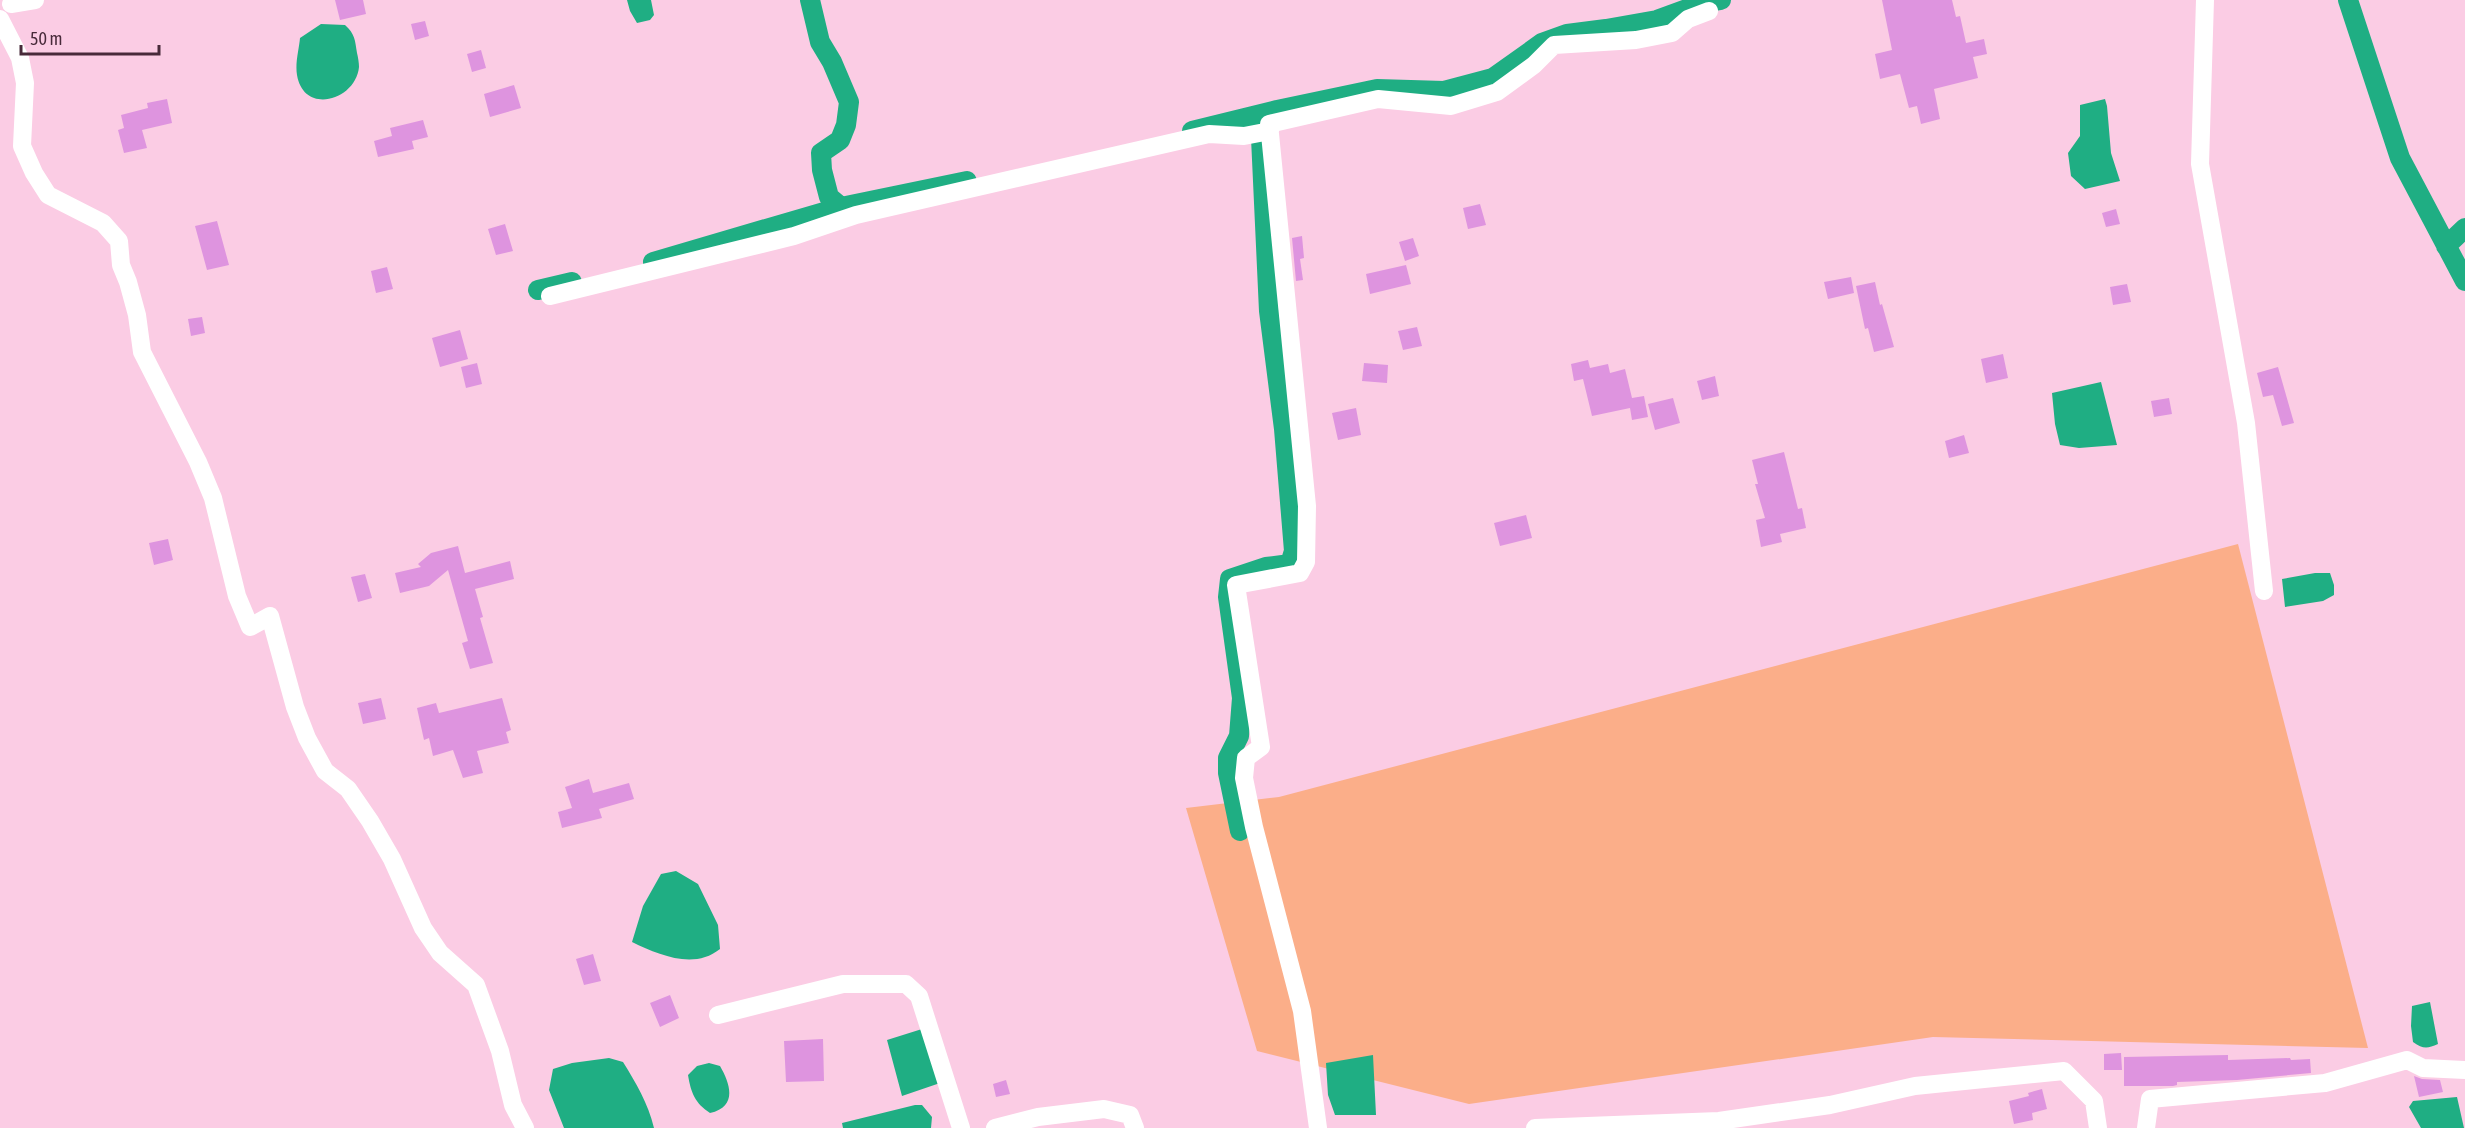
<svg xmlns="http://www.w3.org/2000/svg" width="2465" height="1128" viewBox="0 0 2465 1128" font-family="'Asap Condensed',sans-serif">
<rect width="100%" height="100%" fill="#fbcce4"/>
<path fill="#fbae89" d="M2238,544l130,504 -435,-11 -464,67 -212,-53 -71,-243 93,-11z"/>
<path fill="#1fae83" d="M627,0h24l3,15 -4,5 -13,3 -7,-12z
M321,24l24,1c10,9 10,15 12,28 1,4 2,10 2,14 -3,33 -55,49 -62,8 -2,-12 2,-26 3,-37z
M2105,99l2,7 4,47 9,28 -35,8 -14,-13 -3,-23 12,-17v-31z
M2101,382l16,63 -38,3 -19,-3 -5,-21 -3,-31z
M2315,573h15l4,12v10l-11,6 -38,6 -3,-28z
M676,871l22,13 20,41 2,24c-26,21 -61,6 -88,-7l11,-36 18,-32z
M2430,1002l8,42c-11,5 -15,5 -25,-2l-2,-16 1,-20z
M922,1029l21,53 -41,14 -15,-56z
M1373,1055l3,60h-41l-7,-20 -2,-32z
M609,1058l14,4c13,21 25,41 31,66h-90l-15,-38 4,-21 19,-6z
M709,1063l11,3c11,19 17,41 -10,47 -15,-10 -19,-20 -22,-38l9,-9z
M2457,1097l7,31h-43l-12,-21 4,-6z
M915,1105h7l10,12 -1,11h-88l-1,-5z"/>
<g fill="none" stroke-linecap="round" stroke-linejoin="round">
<path stroke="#1fae83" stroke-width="20" d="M810,0l10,42 12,20 17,40 -3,23 -6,15 -19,13 1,17 7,27 12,10 126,-26
M2348,0l52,158 65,123
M1192,131l85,-21 100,-21 67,2 49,-13 49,-35 25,-9 39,-5 51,-9 46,-17 18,-3
M2446,246l19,-18
M653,262l188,-55
M538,290l34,-8
M1240,831l-12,-58v-15l11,-22 3,-38 -14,-101 2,-18 36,-12 24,-3 4,-13 -10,-122 -15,-118 -9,-195"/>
</g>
<path fill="#de94df" d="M335,0h28l3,14 -26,6z
M1882,0h70l4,17 4,-1 6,27 18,-4 3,15 -14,3 5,21 -44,11 6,30 -19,5 -4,-18 -8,2 -9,-34 -20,5 -5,-25 17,-4z
M425,21l4,15 -14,4 -4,-16z
M481,50l5,18 -14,4 -5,-18z
M514,85l7,23 -31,9 -6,-23z
M167,99l5,24 -30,7 5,18 -23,5 -6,-23 6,-2 -3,-13 27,-7 -1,-5z
M423,120l5,17 -16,4 2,8 -36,8 -4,-16 18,-5 -2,-8z
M1480,204l6,21 -18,4 -5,-21z
M2116,209l4,15 -14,3 -4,-14z
M217,221l12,44 -22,5 -12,-44z
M505,224l8,27 -17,4 -8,-26z
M1302,236l2,22 -4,1 3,21 -7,1 -4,-43z
M1413,238l6,18 -14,5 -6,-19z
M1406,265l5,19 -41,10 -4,-20z
M387,267l6,22 -17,4 -5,-22z
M1851,277l3,16 -26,6 -4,-17z
M1875,282l5,23 2,-1 12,43 -20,5 -6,-24 -3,1 -9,-43z
M2127,284l4,18 -18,3 -3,-18z
M202,317l3,16 -14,3 -3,-17z
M1417,327l5,19 -19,4 -5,-19z
M460,330l8,29 -28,8 -8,-29z
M2003,354l5,24 -22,5 -5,-24z
M1588,360l2,8 18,-4 2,9 15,-4 7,29 12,-2 4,21 -16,3 -2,-12 -38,8 -9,-37 -9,2 -3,-17z
M477,363l5,21 -16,4 -5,-21z
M1364,363l24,2 -1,18 -25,-2z
M2278,367l16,56 -12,3 -9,-31 -10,2 -6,-24z
M1715,376l4,20 -17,4 -5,-19z
M1673,398l7,25 -25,7 -7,-26z
M2169,398l3,16 -18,3 -3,-16z
M1356,408l5,27 -23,5 -6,-27z
M1964,435l5,18 -20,5 -4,-17z
M1784,452l14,57 4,-1 4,20 -26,6 2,8 -21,5 -5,-27 9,-2 -10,-34h3l-6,-24z
M1526,515l6,23 -32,8 -6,-23z
M168,539l5,21 -19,5 -5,-22z
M458,546l7,27 45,-12 4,18 -39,10 8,28 -3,1 13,45 -23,6 -8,-26 6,-2 -20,-71 -19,16 -29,7 -5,-20 26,-6 -3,-3 13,-11z
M365,574l7,24 -14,4 -7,-25z
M381,698l5,21 -23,5 -5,-21z
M502,698l9,32 -5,2 3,11 -32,8 6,22 -20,5 -10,-28 -20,6 -4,-18 -5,2 -7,-32 19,-5 3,10z
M589,779l4,14 36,-10 5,16 -35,10 3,9 -40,10 -4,-16 14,-4 -7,-21z
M593,954l8,27 -17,4 -8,-26z
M670,995l9,23 -19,9 -10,-24z
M823,1039l1,42 -38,1 -2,-41z
M2121,1053l1,17h-18v-16z
M2228,1055v5l62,-2 1,2 19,-1 1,14 -74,7 -60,2v3l-4,1h-49v-29z
M2414,1076l8,3 18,1 3,12 -24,5z
M1006,1080l4,14 -14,3 -3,-13z
M2042,1089l5,20 -15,4 1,7 -19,4 -5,-23 20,-5 -1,-3z"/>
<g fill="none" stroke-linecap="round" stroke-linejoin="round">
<path stroke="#fff" stroke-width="18" d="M2205,0l-5,164 46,259 18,168
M11,4l24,-4
M0,19l20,39 5,25 -3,63 12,27 14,22 55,28 16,18 2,24 7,17 9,33 5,37 56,110 15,36 24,98 13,31 20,-11 25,91 12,31 18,33 23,18 22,32 22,38 31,69 17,25 36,32 24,66 13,54 12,23
M550,296l244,-60 62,-21 353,-81 35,2 26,-5
M718,1015l125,-31h63l13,12 42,132
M995,1128l43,-11 66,-8 26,6 5,13
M1318,1128l-16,-117 -48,-184 -10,-49 2,-20 15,-11 -25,-162 64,-12 6,-11 1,-56 -38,-382 109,-25 73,7 46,-14 37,-27 20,-20 82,-5 36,-7 16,-14 21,-8
M1535,1128l184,-7 111,-16 85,-19 149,-15 30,30 4,27
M2146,1128l4,-29 175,-16 82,-23 16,8 42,2"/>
</g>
<path d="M21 45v9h138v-9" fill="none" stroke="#482a3a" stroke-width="3"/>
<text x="30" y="45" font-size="18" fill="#482a3a" stroke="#fbcce4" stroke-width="4.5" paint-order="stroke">50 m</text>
</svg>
